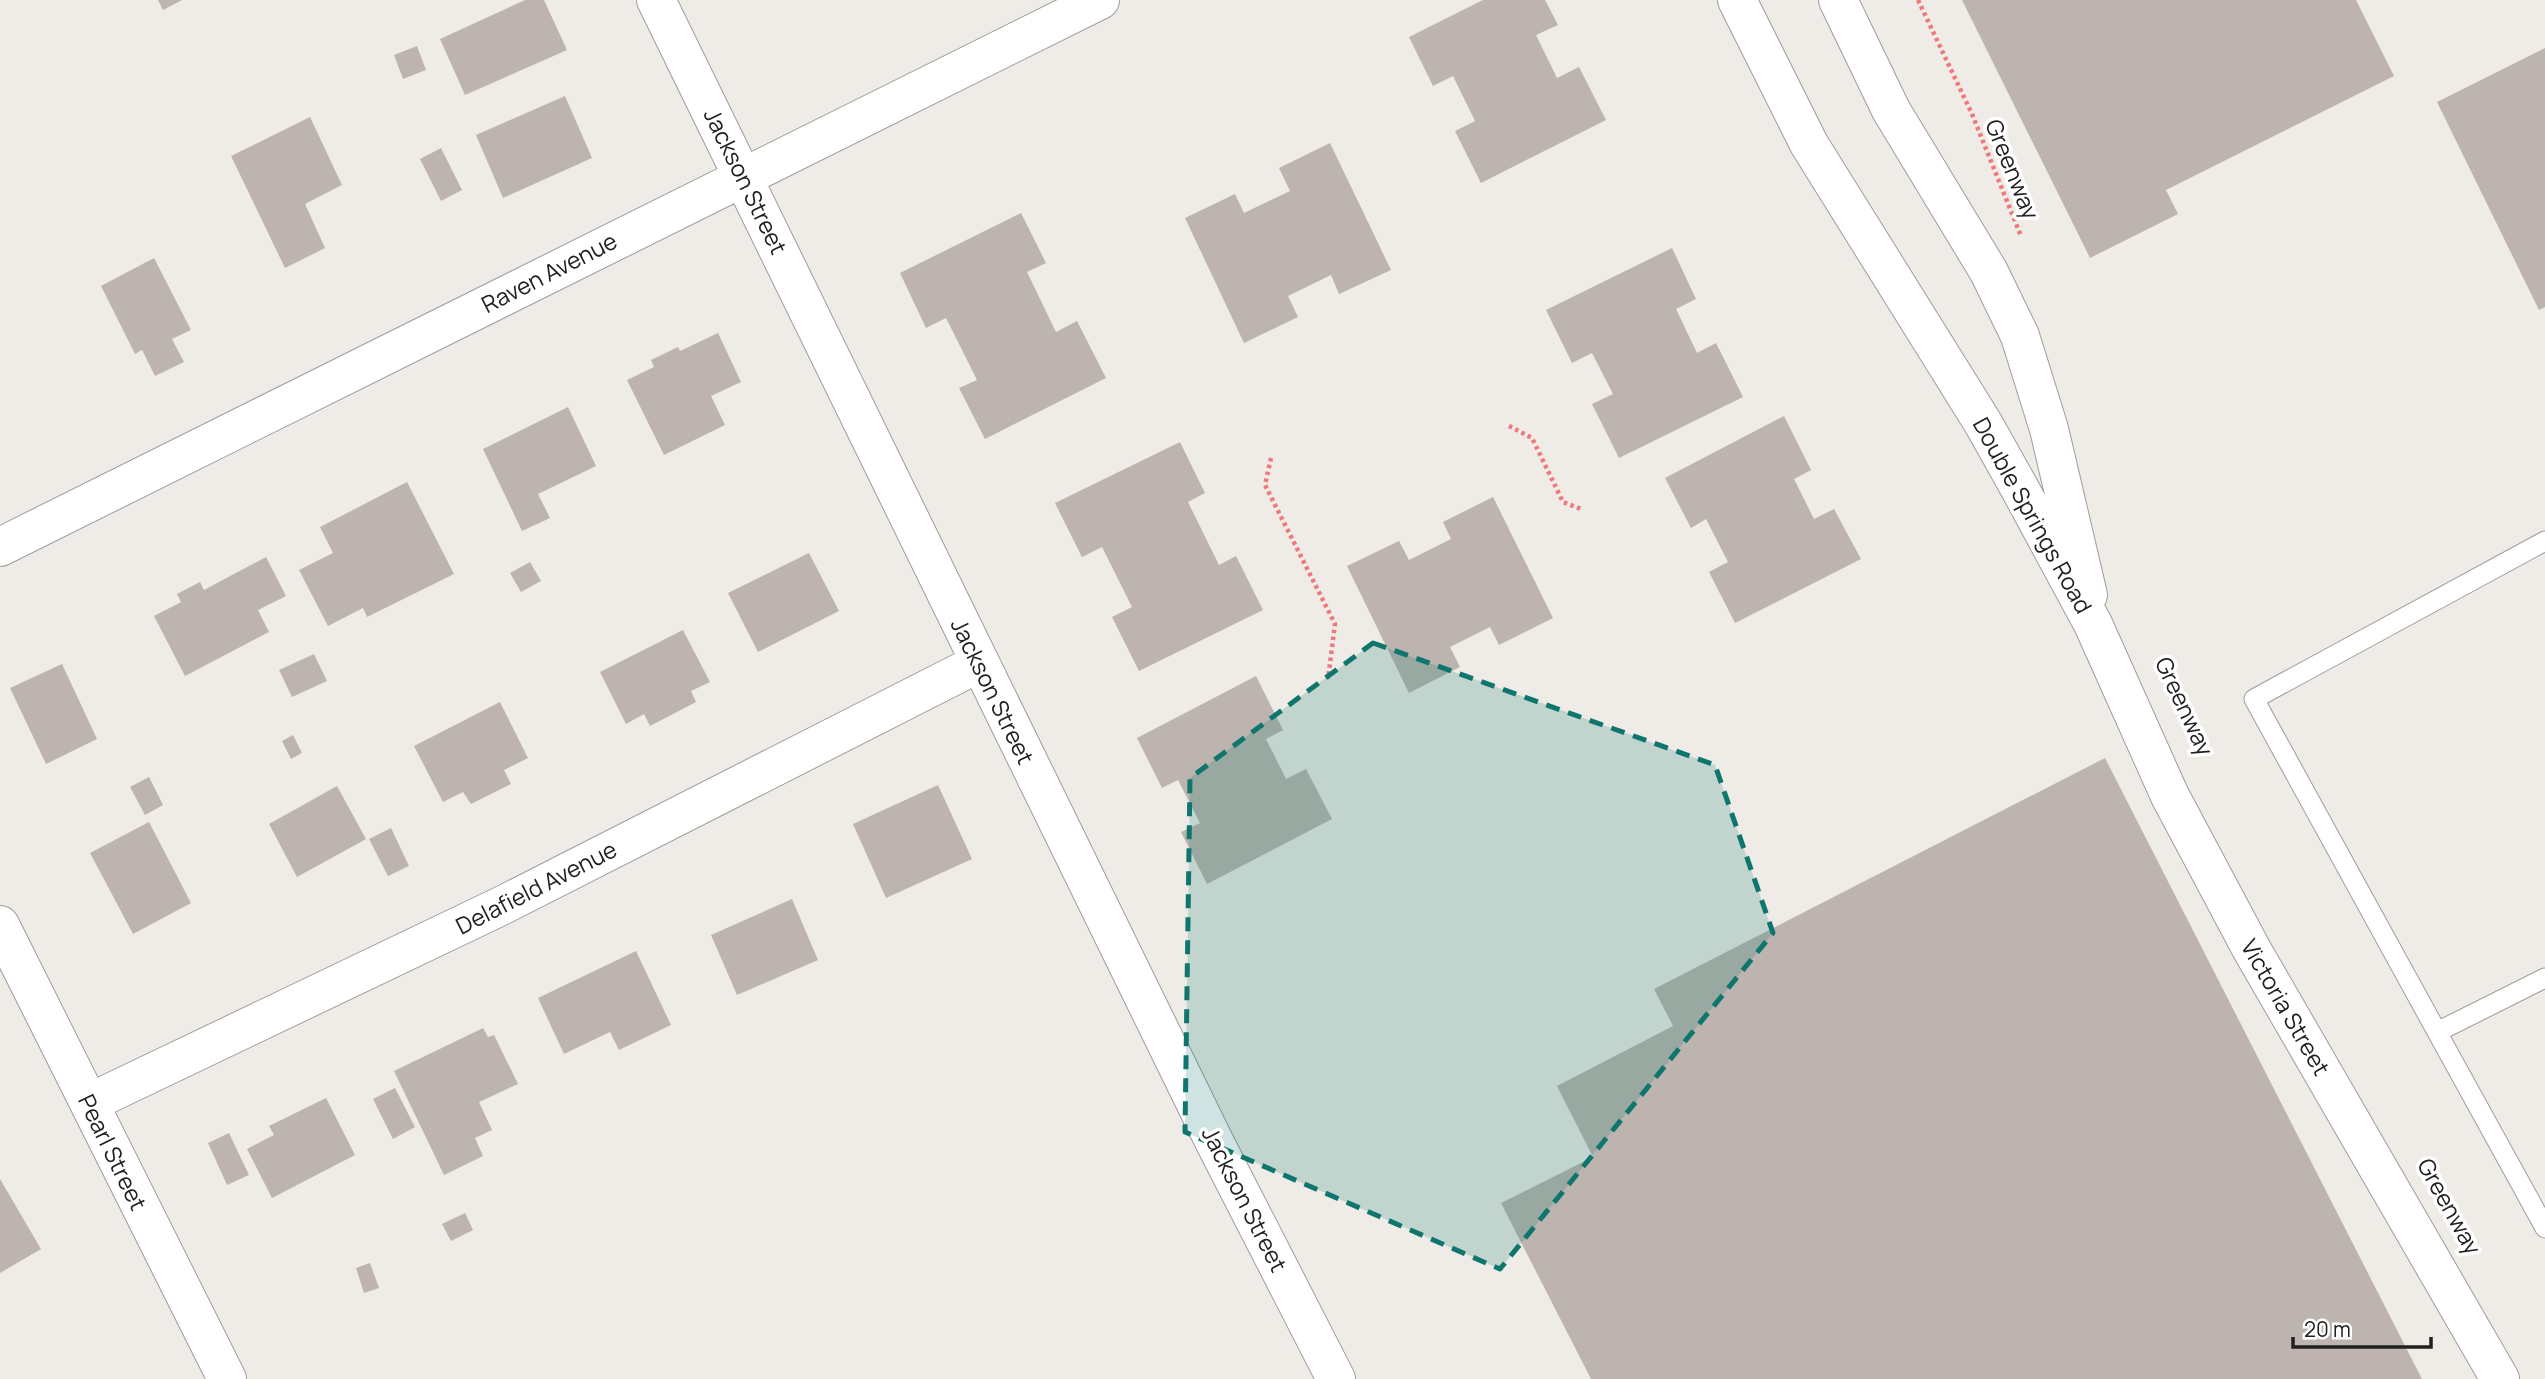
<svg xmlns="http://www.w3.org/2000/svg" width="2545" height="1379" viewBox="0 0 2545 1379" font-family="Manrope,sans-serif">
<rect width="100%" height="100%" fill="#efebe7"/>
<path fill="#bdb4b0" d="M158,0h24l-19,10z
M525,0h19l23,50 -102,45 -25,-56z
M1483,0h62l13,25 -22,10 21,43 22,-11 27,53 -125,63 -26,-52 20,-10 -22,-45 -20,10 -24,-49z
M1962,0h394l38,76 -228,114 12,24 -88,44z
M417,46l9,24 -23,9 -9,-24z
M2545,48v259l-6,3 -102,-208z
M565,96l27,62 -89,40 -27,-63z
M310,117l32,68 -37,19 20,44 -40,20 -54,-112z
M1330,143l61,127 -52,24 -8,-19 -43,21 10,21 -54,26 -59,-125 50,-24 9,19 46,-22 -11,-23z
M441,148l21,42 -21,11 -21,-42z
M1021,213l25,50 -19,9 29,60 21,-11 29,57 -121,61 -26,-51 18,-8 -31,-62 -20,10 -26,-55z
M1672,248l24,51 -20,10 21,44 19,-10 27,54 -124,61 -27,-54 21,-10 -21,-41 -20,10 -26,-53z
M154,258l37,72 -19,9 12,23 -29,14 -13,-26 -7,4 -34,-68z
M718,333l23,49 -30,14 14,29 -61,30 -37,-75 27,-13 -3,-7 27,-13 2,4z
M568,407l28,59 -58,28 12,24 -28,13 -39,-82z
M1784,416l27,54 -17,9 20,40 20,-10 27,50 -126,64 -26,-51 19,-10 -22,-43 -15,9 -26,-50z
M1180,442l25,51 -17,9 31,63 17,-9 27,54 -124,61 -27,-54 20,-10 -30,-60 -20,10 -27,-54z
M407,482l47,92 -87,43 -4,-9 -35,18 -29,-56 34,-17 -13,-26z
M1493,497l60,121 -54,27 -9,-18 -40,20 10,20 -51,26 -62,-127 52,-25 10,19 42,-21 -8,-17z
M809,553l30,58 -81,41 -30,-59z
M266,557l20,39 -28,14 11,22 -84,44 -31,-60 27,-14 -4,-8 23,-12 4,8z
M530,562l11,19 -20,11 -11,-19z
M683,630l27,52 -19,9 5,11 -46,24 -6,-12 -18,10 -26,-52z
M314,654l13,27 -35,16 -13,-27z
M62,664l35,75 -51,25 -36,-76z
M1256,676l27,54 -17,9 20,40 20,-10 26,50 -125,65 -26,-52 19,-9 -22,-43 -16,8 -25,-50z
M500,702l28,56 -24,12 7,14 -40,20 -8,-12 -20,10 -29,-56z
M293,735l9,18 -11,6 -9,-18z
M2105,758l317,621h-831l-90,-176 92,-46 -36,-71 116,-60 -19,-37z
M149,777l14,28 -18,10 -15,-28z
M938,785l34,74 -86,39 -33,-74z
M337,786l29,53 -69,38 -28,-53z
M149,822l42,81 -58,31 -43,-81z
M391,828l18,38 -21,10 -19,-37z
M792,899l26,61 -81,35 -26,-60z
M636,951l35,74 -52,25 -9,-18 -46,22 -26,-56z
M483,1028l5,9 6,-2 24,49 -39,18 13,28 -17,8 8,18 -39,19 -50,-104z
M395,1088l20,39 -22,12 -20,-40z
M326,1098l29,57 -83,43 -25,-49 27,-14 -5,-9z
M229,1133l20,42 -22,10 -19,-42z
M0,1179l41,70 -41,24z
M465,1213l8,17 -22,11 -9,-17z
M370,1263l9,25 -15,5 -8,-25z"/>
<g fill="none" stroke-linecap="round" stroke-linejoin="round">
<defs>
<path id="service" d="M2545,978l-108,54 108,196
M2437,1032l-183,-333 291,-158"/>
<path id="minor" d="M656,0l558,1141 122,238
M1737,0l72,144 174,279 37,66 73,135 77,172 82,154 248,429
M1838,0l53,110 98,162 31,64 29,93 39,166
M0,547l1100,-547
M0,925l227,454
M89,1103l412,-197 478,-243"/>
</defs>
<use href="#service" stroke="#9d9d9d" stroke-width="21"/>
<use href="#minor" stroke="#9d9d9d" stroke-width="40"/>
<path stroke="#ee797b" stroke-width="4.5" stroke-dasharray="3.5 3.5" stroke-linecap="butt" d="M1918,0l54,114 49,122
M1509,426l23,12 31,64 18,7
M1271,458l-6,27 70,139 -7,55"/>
<use href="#service" stroke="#fff" stroke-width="19"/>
<use href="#minor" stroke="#fff" stroke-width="38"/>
</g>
<path fill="#0f766e" fill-opacity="0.2" stroke="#0f766e" stroke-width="5" stroke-dasharray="14 9" stroke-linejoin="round" d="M1373,643l342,122 58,168 -273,336 -315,-137 5,-354z"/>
<g text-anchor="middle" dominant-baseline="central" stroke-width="7" stroke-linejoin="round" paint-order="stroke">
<g font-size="23" fill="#202020" stroke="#fff">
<text transform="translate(2013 169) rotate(68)">Greenway</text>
<text transform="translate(746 181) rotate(64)">Jackson Street</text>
<text transform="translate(549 272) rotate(-27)">Raven Avenue</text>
<text transform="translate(2033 515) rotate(61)">Double Springs Road</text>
<text transform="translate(993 691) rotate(64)">Jackson Street</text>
<text transform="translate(2185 706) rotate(65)">Greenway</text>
<text transform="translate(536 887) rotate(-27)">Delafield Avenue</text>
<text transform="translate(2286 1007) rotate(60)">Victoria Street</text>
<text transform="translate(113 1152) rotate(64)">Pearl Street</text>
<text transform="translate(1245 1199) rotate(63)">Jackson Street</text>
<text transform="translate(2450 1206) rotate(61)">Greenway</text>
</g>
</g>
<path d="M2293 1337v10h138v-10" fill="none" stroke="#202020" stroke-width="3.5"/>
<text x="2304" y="1337" font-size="21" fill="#202020" stroke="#ffffff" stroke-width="5" paint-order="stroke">20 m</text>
</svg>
